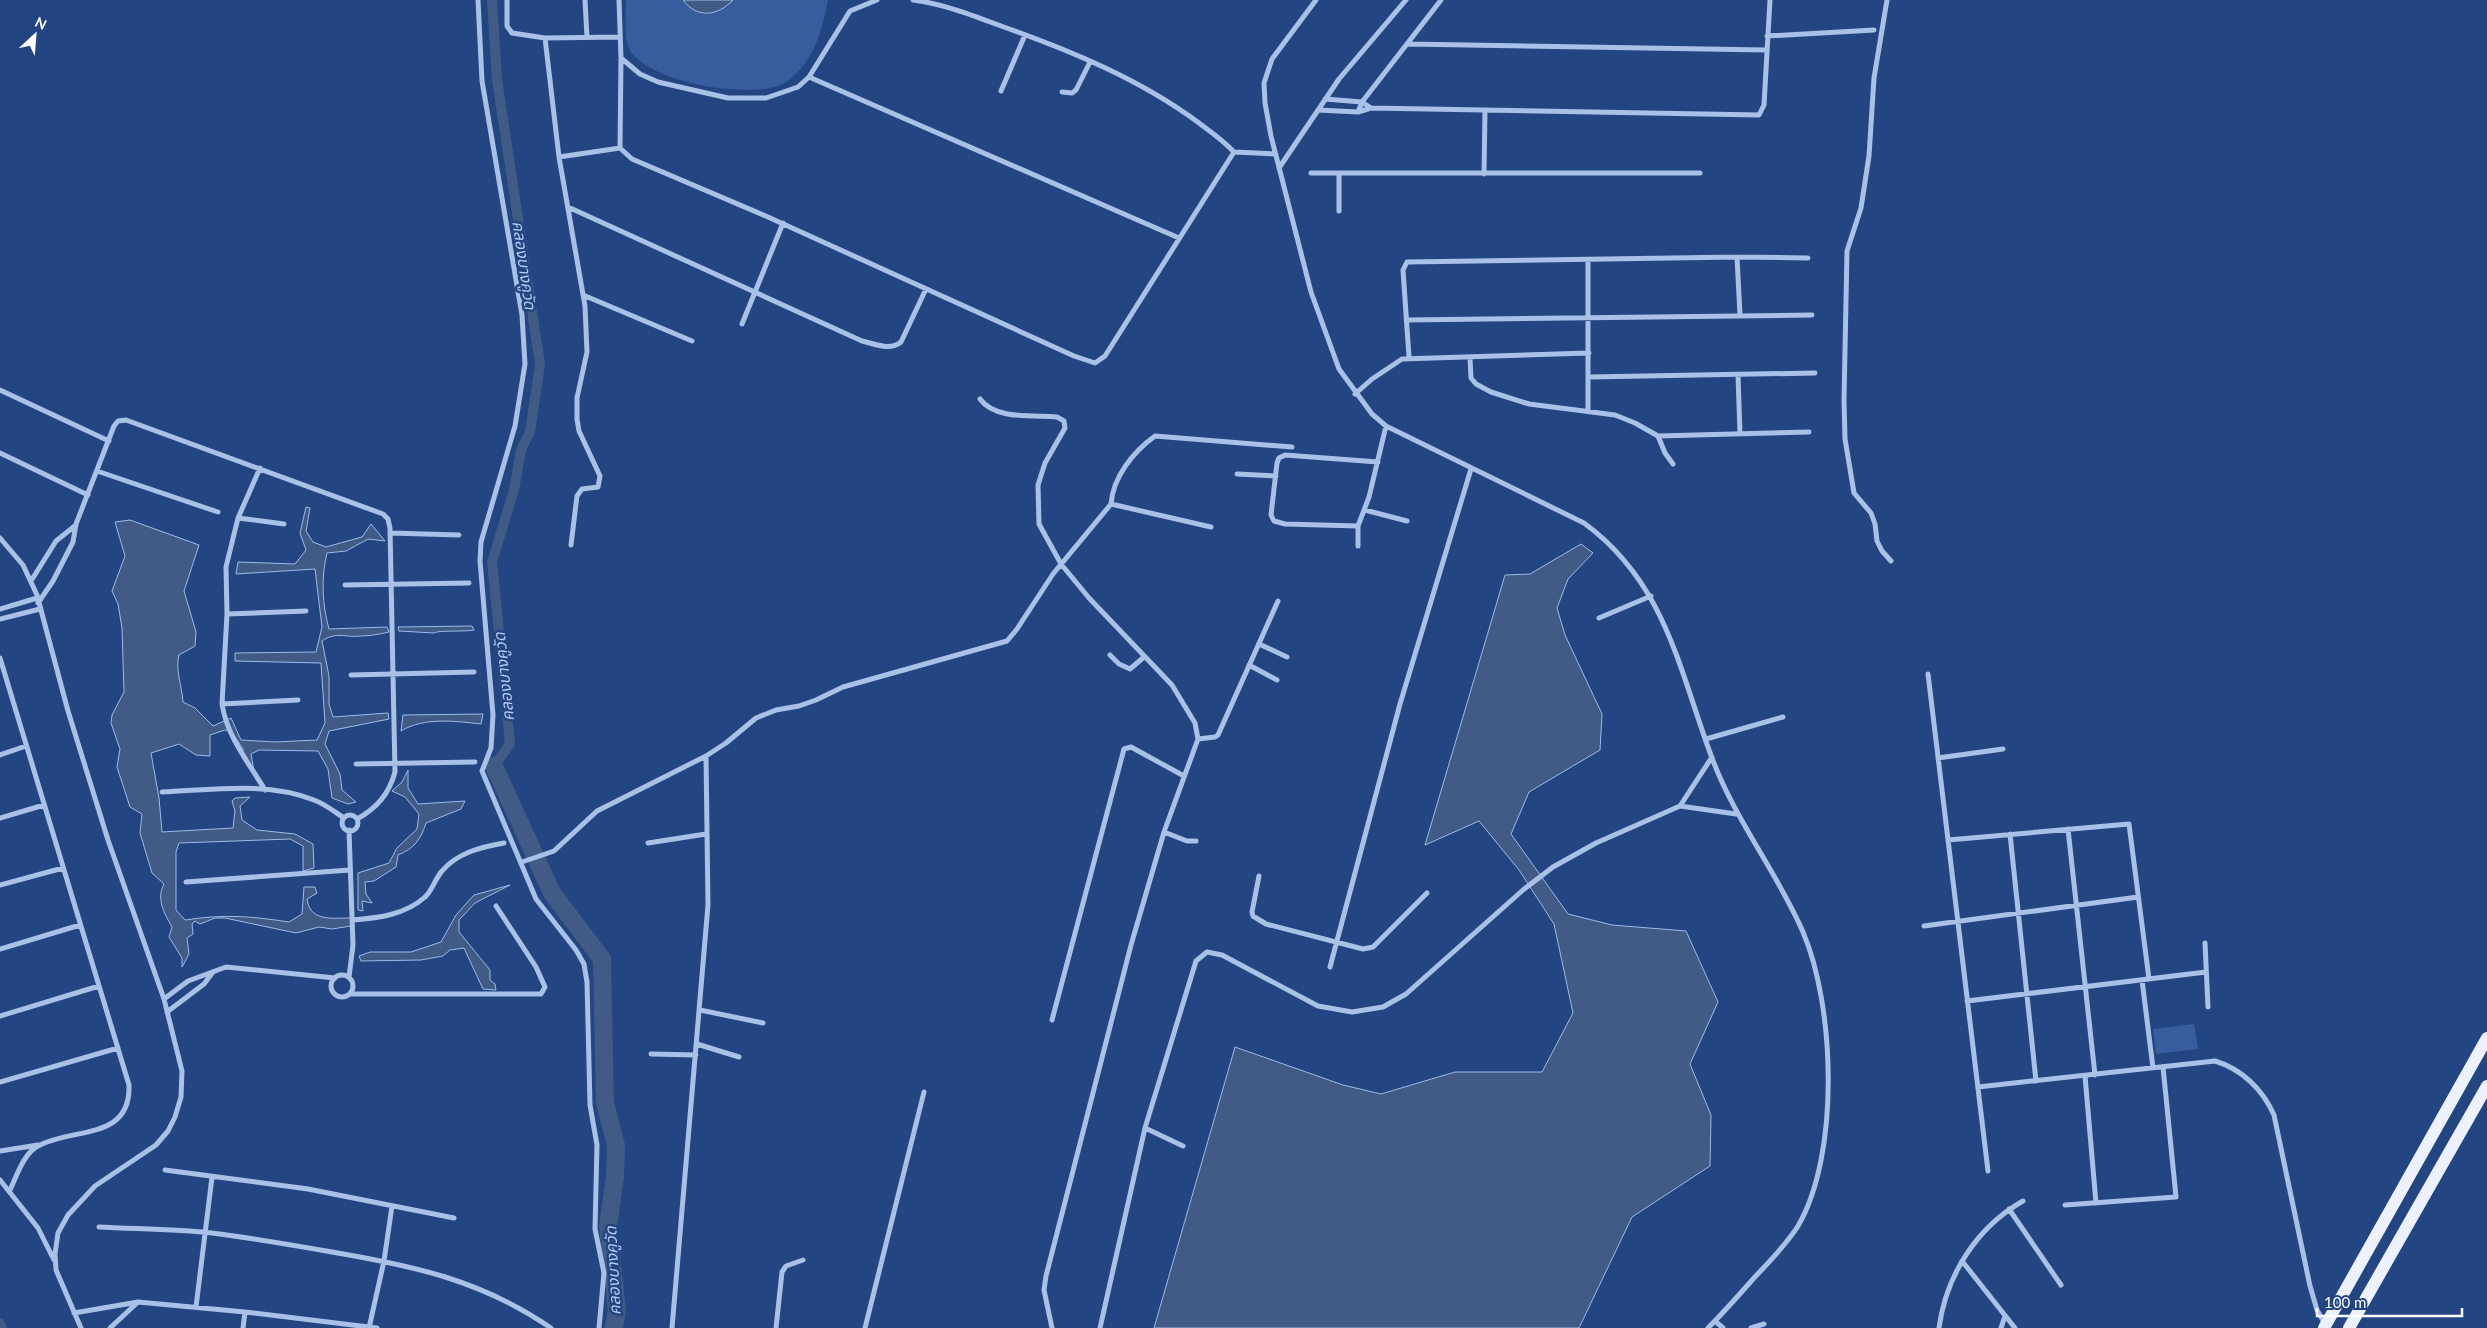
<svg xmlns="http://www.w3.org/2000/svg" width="2487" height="1328" viewBox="0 0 2487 1328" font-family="Lato,'Noto Sans Thai',sans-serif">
<rect width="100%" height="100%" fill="#234582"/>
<path fill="#375d9f" d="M626,0h202c-6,31 -15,64 -42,82 -30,20 -145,0 -158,-36 -4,-11 -2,-34 -2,-46z
M2194,1024l4,25 -42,5 -3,-25z"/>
<path fill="#415a86" stroke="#9ebbe9" d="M683,0h50c-15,16 -36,19 -50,0z
M306,507l4,1 -4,23 7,11 13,5 36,-10 9,-13 14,17 -17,-2 -22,12 -19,2c-6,25 -5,51 2,76l58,-2 2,5c-9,2 -19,4 -28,4 -15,2 -25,-5 -39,5l7,35v28l4,13 55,-4 1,6 -60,12 -4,13 15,30 2,16 14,12 -8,2 -16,-6 -4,-29 -10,-18 -59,-1 -8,4 3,18 -11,-13v-10l-12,-18 -6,-1 -15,5v21l-14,-1 -17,-11 -28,9 8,45 3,34 71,-4 2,-17 -3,-10 3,-3 15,-1 -10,9 2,14 15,10 38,4 18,10 1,24 -11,3v-25l-13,-7 -111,4 -3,9v58l9,10c39,-6 65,-4 104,2l13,-8 2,-27h11l2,6 -10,6c3,23 25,19 44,19v8l-19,3 -13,-2 -23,6 -71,-15h-10l-15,6 -5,-3 -3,3 1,10 -6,4 2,16 -7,13v-9l-13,-21 3,-10c-8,-14 -16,-28 -8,-43l-12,-11 -12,-40 2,-19 -12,-7 -13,-40 3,-18 -9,-26 1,-8 12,-23 -2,-64 -4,-24 -6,-13 13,-35 -10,-34 15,-2 69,25 -15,46 12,41 -1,14 -16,9c-4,15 3,31 4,47l12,6 18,18 18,-8 10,22 34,2 42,-2 8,-17 -4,-60 -86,-2v-8l81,-1 6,-25 -7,-58 -79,5 2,-12 57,2 11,-14 -6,-17z
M1581,544l12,9 -25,26 -11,29 8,27 37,79 -2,36 -71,42 -18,42 57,80 44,11 74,6 32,71 -28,62 21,51 -1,51 -78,51 -53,111h-425l81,-281 108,38 38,9 74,-22h87l31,-59 -19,-89 -35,-54 -40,-49 -54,24 80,-270 25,-1z
M472,626l2,4c-9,2 -35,0 -40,3l-35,-2 -1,-4z
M483,714l-2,10c-26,-3 -57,-7 -80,7l2,-16z
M408,770v18l10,16 47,-3 -4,8 -35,14c-5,16 -12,26 -28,32l-2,12 -22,14 -9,1 1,12 6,9 -10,-2 1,10 -5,-1v-37l31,-10 8,-15 20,-19 2,-15 -14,-17 -13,-6 10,-9z
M510,885l-35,18 -16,17v12l31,38v10l5,4 1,6 -13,-1 -19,-41 -14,2 -7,6 -22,4 -60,1 -2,-5 11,-4h41l30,-10 15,-27 18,-20z"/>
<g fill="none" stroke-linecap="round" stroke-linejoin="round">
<path stroke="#415a86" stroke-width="10" d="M492,0l5,80 43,284 -10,68 -9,18 -7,40 -22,72 18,182 -16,22
M0,1323l2,5"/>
<path stroke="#415a86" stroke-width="18" d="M494,766l58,127 50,66 3,144 11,42 -1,32 -7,49 9,84 -3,18"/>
<path stroke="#aac1e7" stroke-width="5" d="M478,0l4,81 40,234 3,49 -10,62 -34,116 -1,19 13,154 -2,33 -9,23 54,128 40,51 8,14 3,18 3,123 7,40 -2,84 9,44 -5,55
M507,0v26l5,7 33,5 75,-1
M585,0l2,37
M619,0l2,58 19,16 18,8 70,16h38l32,-11 11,-10 41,-66 27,-11
M913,0c31,4 59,15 88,26 68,24 139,53 198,97 12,9 24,17 35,29l42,2
M1316,0l-44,59 -8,24 1,20 6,33 40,156 28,77 33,45 14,12 198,97c82,60 95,147 128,235 23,62 65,114 91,174 32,75 37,222 -5,294 -12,19 -28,35 -44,52 -15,17 -30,34 -46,50
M1887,0l-13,78 -5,78 -8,52 -14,43 -3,149 1,39 9,54 17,20 4,11 2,17 5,10 9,10
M1767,36l107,-6
M545,38l14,119 26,149 2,46 -10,46v21l2,12 21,45 -2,11 -16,2 -5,7 -6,49
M1408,44l358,6
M621,58l-1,90 12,11 136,58 306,139 21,7 10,-7 129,-204
M809,77l370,161
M1001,91l24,-56
M1062,92l10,1 4,-3 14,-28
M1325,99l37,3 9,6
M1318,110l40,2 13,-4 388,7 5,-10 6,-105
M1358,112l4,-10 79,-102
M559,157l61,-9
M1279,168l60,-89 67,-79
M1311,173h389
M1339,173v38
M1484,174l1,-64
M568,207l294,134c13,3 28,10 39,1l25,-53
M1737,257l3,58
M583,295l109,46
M1406,320l406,-5
M742,324l41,-101
M1409,357l-6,-87 4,-8 330,-5 71,1
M1470,358l1,20 5,6 15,8 38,12 86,11 20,8 23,13 151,-4
M1738,375l2,59
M1589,377l226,-4
M0,390l109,51
M1355,394l17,-15 30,-20 187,-6
M980,399c15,21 54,16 77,18l7,4 1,7 -20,35 -7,22 1,39 22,40 28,34 83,87 23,38 3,16 -34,93 -33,113 -85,331 -2,14 8,38
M1588,410v-149
M1658,436l7,17 8,11
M0,453l88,42
M260,468l-22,50 -12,49 1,47 -5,90c5,33 27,59 43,86
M97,471l121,41
M1237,474l39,2
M1111,504l100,23
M1365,510l42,11
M238,518l46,6
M1358,526l-73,-2 -11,-3 -3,-6 6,-52 2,-5 6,-3 93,7
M390,533l69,2
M0,538l23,27 14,30 31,116 40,129 56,159 18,72 -1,26 -6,20 -7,14 -12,14 -61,41 -27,29 -10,18 -3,21 1,16 25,58
M1358,546v-20l11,-29 17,-71
M31,581l25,-40 20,-16
M345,585l124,-2
M38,603l15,-22 20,-39 3,-18 38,-98 4,-5 8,-1 257,94 5,5 2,9 5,244c-6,22 -18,36 -38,47
M0,609l37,-11
M227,614l79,-3
M1599,618l52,-22
M0,619l40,-10
M1259,644l28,13
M1110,655l9,9 11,5 14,-12
M0,658l129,427c2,56 -56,42 -91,61 -14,7 -21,29 -28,44
M1249,665l28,15
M1928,674l60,497
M351,675l123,-3
M222,704l76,-4
M1198,739l17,-2 3,-2 60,-134
M1706,739l77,-22
M0,755l26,-9
M1938,758l65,-9
M356,764l119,-2
M162,792c50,-2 105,-11 152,8 11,4 21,12 30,18
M1680,806l32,-49
M342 823a8 8 0 1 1 16 0a8 8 0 1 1-16 0Z
M0,818l44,-13
M2068,829l27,246
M1164,832l23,9h9
M2010,834l26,247
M1948,840l181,-16 20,155
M648,843l58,-9
M522,862l32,-11 43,-40 109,-55 20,-13 30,-25 20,-8 23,-4 17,-6 27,-13 164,-46 10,-12 36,-55 58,-70c2,-27 22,-52 44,-68l137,11
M1259,876l-7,36 1,4 13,8 97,25 10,-2 54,-54
M186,882l164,-12
M0,885l63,-17
M353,920c25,-2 52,-5 72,-23 7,-6 10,-18 17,-26 15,-18 39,-24 62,-28
M1924,926l214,-29
M2205,943l3,64
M0,949l80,-24
M1330,967l70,-263 71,-235
M331 986a11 11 0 1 1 22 0a11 11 0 1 1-22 0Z
M349,977l4,-32 -4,-115
M2142,980l11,88
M351,994h190l4,-7 -9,-20 -40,-61
M164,999l24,-18 38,-14 109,11
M1967,1001l239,-29
M700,1010l63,13
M167,1012l37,-28 9,-12
M0,1016l99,-30
M1052,1020l72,-271 7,-2 53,29
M697,1044l42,13
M651,1054l45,1
M2085,1076l11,127
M0,1082l118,-34
M1978,1087l237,-26c27,8 48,29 59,54l36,171 7,24 8,14
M1145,1128l38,18
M0,1151l38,-6
M165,1170l143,19 146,29
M0,1180l38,48 16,32
M2065,1205l111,-8 -13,-130
M2009,1209l52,76
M99,1227c37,2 76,2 113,6 40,5 80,12 120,19 82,14 149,28 219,76
M1962,1261l53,67
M196,1307l16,-130
M74,1313l64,-11 107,10 132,16
M1715,1321l8,7
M110,1328l28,-26
M243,1328l2,-16
M369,1328l15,-67 8,-55
M672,1328l36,-423 -2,-149
M776,1328l6,-56 4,-6 17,-6
M865,1328l59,-236
M1100,1328l45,-200 51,-167 11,-9 15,3 96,51 34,6 31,-5 23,-13 117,-104 30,-23 43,-24 84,-37 56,8
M1751,1328l13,-4
M1939,1328c7,-53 38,-101 84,-127
M2001,1328l4,-12"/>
<path stroke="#ecf1fd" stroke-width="12" d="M2324,1328l163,-290
M2349,1328l138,-242"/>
</g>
<g text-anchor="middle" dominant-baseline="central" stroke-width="5" stroke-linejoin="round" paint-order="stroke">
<g font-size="16" font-style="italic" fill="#b5cbef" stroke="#234582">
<text transform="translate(525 265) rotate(82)">คลองบางคูวัด</text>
<text transform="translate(503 677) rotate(-96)">คลองบางคูวัด</text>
<text transform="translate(612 1271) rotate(-93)">คลองบางคูวัด</text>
</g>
</g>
<g transform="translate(35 35) rotate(26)" stroke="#234582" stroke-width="4" paint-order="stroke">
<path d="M0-4L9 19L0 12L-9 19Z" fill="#ffffff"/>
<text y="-8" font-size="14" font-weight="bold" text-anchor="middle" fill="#ffffff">N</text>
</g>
<path d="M2317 1308v8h145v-8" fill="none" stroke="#ffffff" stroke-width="2.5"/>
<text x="2324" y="1308" font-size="15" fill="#ffffff" stroke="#234582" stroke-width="4" paint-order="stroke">100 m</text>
</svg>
